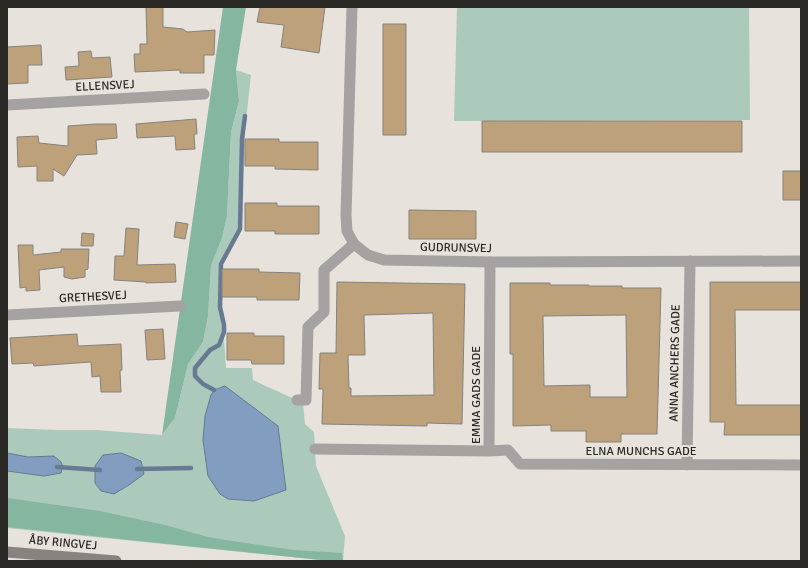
<svg xmlns="http://www.w3.org/2000/svg" width="808" height="568" viewBox="0 0 808 568" font-family="Signika,sans-serif">
<rect width="100%" height="100%" fill="#e7e2dc"/>
<path fill="#abcabb" d="M457,7h292l1,113 -296,1z
M236,70l15,5 -6,54 -4,100 -19,37 -1,31 5,71h26l1,12 50,23 2,21 9,8 2,34 29,70 -2,25h-13l-323,-33v-100l51,2h38l66,5 13,-17 13,-54 15,-22 5,-26 3,-50 11,-28 5,-22 4,-84 8,-31z"/>
<path fill="#85b6a0" d="M223,7h23l-10,63 3,31 -8,31 -4,84 -5,22 -11,28 -3,50 -5,26 -15,22 -13,54 -13,17z
M7,498l93,13 65,14 43,12 24,4 62,9 48,3 1,8h-12l-324,-34z"/>
<path fill="#819dc0" stroke="#677a92" d="M225,386l53,40 8,64 -32,11 -26,-2 -8,-5 -12,-18 -5,-36 2,-24 6,-21 3,-5z
M7,453l21,4 26,-1 7,6 2,5 -2,6 -17,3 -37,-5z
M121,453l20,8 3,13 -15,11 -15,9 -13,-3 -6,-8v-17l8,-11z"/>
<g fill="none" stroke-linecap="round" stroke-linejoin="round">
<path stroke="#677a92" stroke-width="4.5" d="M214,390l-11,-6 -8,-8v-8l15,-18 9,-5 5,-13v-7l-4,-18 1,-43 19,-35 2,-90 3,-23
M57,467l43,3
M137,469l54,-1"/>
</g>
<path fill="#bca17a" stroke="#86827d" fill-rule="evenodd" d="M146,7h17v20l20,2 4,3 28,-2 -1,25h-10v18h-24v-3l-45,2 -1,-18h6v-10h7z
M260,7h65l-6,46 -38,-6 3,-22 -27,-3z
M383,24h23v111h-23z
M41,45l1,20h-14v18l-21,1v-37z
M91,51l1,7 18,-1 2,20 -46,3 -1,-13 14,-1 -1,-14z
M196,119l1,15h-3l1,15 -19,1 -1,-14 -38,2 -1,-14z
M482,121h260v31h-260z
M95,124h21l1,14 -21,2 1,14 -20,1 -13,21 -11,-7v12h-16v-15l-19,1 -1,-30 21,-1 1,7 29,3v-20z
M245,139h34v3h39v28l-43,-1v-3h-30z
M783,171h18v29h-18z
M245,203h32v3h42v28h-44v-3h-30z
M409,210l67,1v28h-67z
M176,222l12,2 -3,15 -11,-2z
M126,228l13,1 -2,36 38,-1 1,18 -30,1v-1l-32,-2 1,-24h9z
M82,233l12,1 -1,12h-12z
M18,245h15v10l28,-3v-3h28l-1,20 -3,1v7l-13,2 -8,-2v-10l-25,3 1,20 -14,1v-4l-6,1z
M222,269h37v3l41,1 -1,27h-42v-3h-35z
M337,282l128,2 -3,140 -35,-1v3l-105,-2 1,-35h-4l1,-36h16zM433,313l1,82 -83,1v-8h-2l-1,-33h17l-1,-40z
M710,282h91v28h-66l1,95h65v30h-77l1,-13h-15z
M510,283h40v2h39v1h33v2h39l-4,146h-36v8h-35v-11h-35v-6l-38,1v-72h-3zM626,315l1,82h-37v-12l-46,1 -1,-70z
M163,329l2,30 -18,1 -2,-30z
M227,333h27v3h30v28h-32l-1,-4h-24z
M77,334l1,12 43,-2 1,26 -2,1 1,21h-20l-1,-16 -8,1 -1,-15 -57,4 -1,-3 -21,1 -2,-26z"/>
<g fill="none" stroke-linecap="round" stroke-linejoin="round">
<path stroke="#a6a2a1" stroke-width="11" d="M7,105l197,-11
M7,315l173,-9
M297,400h9l2,-73 16,-15v-42l30,-26
M315,449l174,2 1,-189
M489,451l19,-1 12,14 279,1
M687,465l3,-204"/>
<path stroke="#a6a2a1" stroke-width="11" d="M352,7l-6,208 1,16 7,13 14,11 16,5 106,2 311,-1"/>
<path stroke="#888381" stroke-width="11" d="M7,552l109,9"/>
</g>
<g text-anchor="middle" dominant-baseline="central" stroke-width="4" stroke-linejoin="round" paint-order="stroke">
<g font-size="12" fill="#2a2926" stroke="#e7e2dc">
<text transform="translate(105 86) rotate(-3)">ELLENSVEJ</text>
<text transform="translate(456 248) rotate(1)">GUDRUNSVEJ</text>
<text transform="translate(93 297) rotate(-3)">GRETHESVEJ</text>
<text transform="translate(675 363) rotate(-89)">ANNA ANCHERS GADE</text>
<text transform="translate(476 395) rotate(-90)">EMMA GADS GADE</text>
<text x="641" y="451">ELNA MUNCHS GADE</text>
<text transform="translate(63 543) rotate(5)">ÅBY RINGVEJ</text>
</g>
</g>
<rect width="808" height="568" fill="none" stroke="#2a2926" stroke-width="16"/>
</svg>
